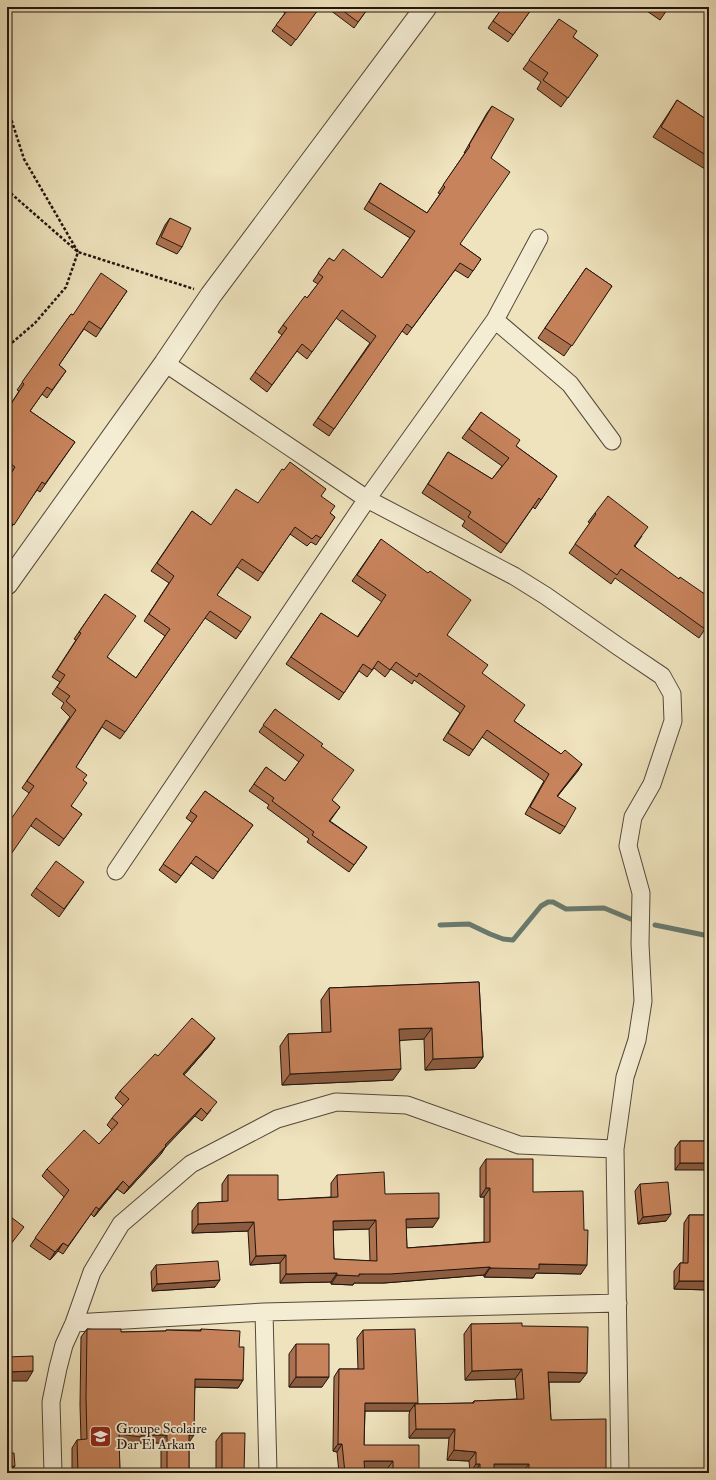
<svg xmlns="http://www.w3.org/2000/svg" width="716" height="1480" viewBox="0 0 716 1480" font-family="'IM FELL Double Pica',serif">
<rect width="100%" height="100%" fill="#eee3bd"/>
<filter id="stains"><feTurbulence type="fractalNoise" baseFrequency=".005" numOctaves="4"/><feColorMatrix values="0 0 0 0 .2 0 0 0 0 .09 0 0 0 0 .02 0 0 0 .5 -.17"/></filter>
<radialGradient id="worn" r=".72"><stop offset=".6" stop-color="#630" stop-opacity="0"/><stop offset="1" stop-color="#630" stop-opacity=".3"/></radialGradient>
<g fill="none" stroke-linecap="round" stroke-linejoin="round">
<path stroke="#697a70" stroke-width="5" d="M440,925l29,-1 21,10 13,5 10,1 28,-34 7,-4h5l13,7 38,-1 29,12
M655,925l54,11"/>
<defs>
<path id="minor" d="M495,320l75,64 42,57
M165,363l202,136 147,77 32,20 73,51 43,29 10,18 1,27 -21,63 -19,33 -5,29 13,47 -1,51 3,57 -6,39 -12,37 -10,72 5,324
M116,871l251,-372 128,-179 44,-82
M264,1312l4,161
M74,1323l190,-11 354,-9
M53,1473l-2,-71 7,-34 6,-23 10,-22 18,-51 29,-48 70,-60 86,-45 59,-17 71,3 112,40 96,4"/>
<path id="tertiary" d="M7,584l158,-221 46,-68 215,-288"/>
</defs>
<use href="#minor" stroke="#54483a" stroke-width="19"/>
<use href="#tertiary" stroke="#54483a" stroke-width="23"/>
<path stroke="#21150e" stroke-width="2.5" stroke-dasharray="3 2" stroke-linecap="butt" d="M7,106l17,53 54,93 -12,35 -31,36 -28,24
M7,190l71,62 116,37"/>
<use href="#minor" stroke="#f4edd4" stroke-width="17"/>
<use href="#tertiary" stroke="#f4edd4" stroke-width="21"/>
</g>
<path fill="#ab714e" stroke="#21150e" fill-rule="evenodd" d="M279,7h41l-29,39 -19,-15 13,-18 -7,-5z
M326,7h43l-15,21z
M503,7h30l-25,35 -20,-14z
M641,7h28l-9,13z
M559,19l14,18 25,18 -37,52 -24,-18 4,-7 -18,-13z
M677,100l32,21v43l-4,5 -52,-32 17,-26z
M492,106l-1,52 -31,86 21,15 -13,19 -13,-8 -48,65 -5,-4 -73,105 -16,-11 57,-82 -34,-25 -29,41 -10,-8 -30,41 -17,-13 32,-44 -4,-3 5,-7 24,-27 11,-14 -5,-3 16,-23 5,3 48,17 28,-40 -46,-29 16,-26 47,30 13,-19 -2,-1 27,-40h-1l23,-40z
M170,218l12,29 -5,7 -21,-10 9,-19z
M586,268l26,18 -48,70 -26,-18z
M127,291l-31,46 -12,-8 -25,36 7,6 -19,27 -5,-4 -12,17 45,31 -35,50 -3,-2 -29,42 -1,-1v-51l3,-5 -3,-2v-63l12,-19 -2,-1 54,-76 2,1z
M481,412l35,34 41,30 -22,33 -2,-2 -32,46 -39,-27 3,-5 -43,-28 26,-41 44,27 10,-13 -40,-28z
M321,496l9,17 5,4 -19,28 -5,-3 -4,4 -17,-12 -32,47 -21,-14 -20,28 24,37 -5,7 -31,-21 -85,121 -18,-12 -26,40 7,13 -12,26 11,8 -23,32 -28,-20 -2,-33 -7,-5 48,-71 -9,-9 3,-5 -12,-9 8,-12 -8,-5 24,-37 -2,-1 31,-45 2,63 29,21 29,-42 -21,-15 25,-38 -18,-12 41,-60 19,14 47,-22z
M595,513l47,23 -7,10 74,77 -10,15 -84,-60 -4,6 -42,-31 21,-30 -2,-1z
M381,539l66,96 35,38 32,48 47,33 21,10 -25,33 8,30 -5,7 -35,-20 19,-33 -62,-44 -13,19 -26,-16 17,-27 -46,-33 -2,4 -21,-15 -6,8 -11,-9 -7,9 -8,-6 -20,29 -53,-36 35,-51 36,24 25,-35 -30,-21z
M275,709l46,37 11,54 8,7 -10,14 37,26 -18,25 -42,-30 2,-3 -42,-31 2,-3 -20,-14 17,-24 19,14 14,-19 -40,-30z
M205,791l48,34 -40,54 -22,-16 -15,20 -17,-13 34,-47 -7,-5z
M36,888l43,1 -20,28 -28,-22z
M479,982l4,75 -8,11 -50,2 -1,-31 -24,1 -7,40 -111,5 -2,-39 8,-12 34,-1 -1,-33 8,-12z
M215,1038l-5,7 -26,30 27,35 -9,11 -7,-5 -29,30 -5,8 -37,40 -7,-5 -23,28 -3,-3 -28,40 -5,-3 -8,9 -20,-14 34,-49 -22,-21 5,-7 52,-25 13,-14 -5,-5 5,-7 11,-12 -8,-8 5,-7 38,-35z
M680,1141h29l-34,29v-22z
M486,1159l47,33 48,82 -45,-1 -3,5 -49,-1v-2l-100,8h-30l-1,2 -22,-1v-2l-51,1v-20l-30,2 -2,-34 -56,2v-22l6,-8 24,-1v-18l6,-9 50,25 53,-3v-14l6,-8 48,19 48,33h-27l1,21 77,-6v-45h-4v-29zM369,1229l1,32 -36,-2 -1,-29z
M640,1184l26,37 -28,3 -3,-33z
M689,1215h20v75l-35,-1v-18l6,-8h3l1,-40z
M156,1265l59,22 -63,4 -1,-19z
M471,1324l51,2 58,56h-31l2,38 55,53h-136l-1,-12 -22,-1 2,-22h-40v-24l1,-3h-45l-1,34 55,28h-32v-4h-22v4h-26l-2,-21 -4,-1 1,-74 5,-8h19l-1,-31 6,-8 55,74 54,-1 2,-2 43,-2 -2,-20 -50,1 -1,-46z
M87,1329l34,3 44,-1 1,-1h34l1,-1 38,18 4,33 -5,8 -43,-1 -6,55v31h-28v-30h-24l-2,2 -16,-2 1,30h-48v-25l5,-8h4l-1,-35 1,-68z
M296,1344l26,43h-33v-33z
M222,1433l22,40h-28v-32z"/>
<path fill="#8b5c40" stroke="#21150e" d="M582,764l-4,7 -26,32 5,-7z
M432,1028l-8,11 -33,2 8,-12z
M215,1038l-5,7 -32,37 5,-8z
M483,1057l-8,11 -50,2 8,-11z
M401,1069l-8,11 -111,5 8,-11z
M201,1108l-6,8 -35,37 5,-8z
M166,1146l-5,8 -37,40 5,-7z
M680,1163h29v7h-34z
M123,1181l-6,8 -23,28 5,-8z
M486,1188h4l-6,9h-4z
M671,1214l-5,7 -28,3 5,-7z
M439,1218l-6,9 -33,1 6,-9z
M376,1220l-7,9 -42,1 6,-9z
M254,1222l-6,9 -56,2 6,-9z
M63,1243l-5,8 -8,9 5,-8z
M286,1255l-6,8 -30,2 6,-9z
M539,1264l48,1 -6,9 -45,-1 -3,5 -49,-1 6,-9z
M490,1267l-6,8 -100,8h-30l-1,2 -22,-1 6,-9z
M337,1273l-6,9 -51,1 6,-9z
M220,1280l-5,7 -63,4 5,-7z
M679,1281h30v9l-35,-1z
M522,1369l-7,10 -50,1 7,-9z
M33,1371l-6,10h-20v-9z
M548,1372l39,1 -7,9h-39z
M296,1377h33l-7,10h-33z
M195,1379l48,1 -5,8 -48,-1z
M365,1403h53l-3,4v-3l-5,7h-51z
M416,1429h39l-6,9h-40z
M119,1434l22,1h26l-6,8h-24l-2,2 -22,-2z
M189,1435h5l-6,9z
M338,1444h4l-5,8 -4,-1z
M454,1450l22,2 -7,9 -22,-1z
M364,1461h29l-6,8h-28z
M476,1464h4l-6,9h-4z
M494,1464h35l-7,9h-34z
M15,1466l-5,7h-3v-6z
M556,1469l-3,4h-25l1,-2z"/>
<path fill="#c7835b" stroke="#21150e" fill-rule="evenodd" d="M290,7h30l-24,33 -20,-15z
M338,7h31l-11,15z
M503,7h30l-20,28 -20,-14z
M662,7h7l-2,3z
M559,19l18,12 -4,6 25,18 -30,43 -25,-18 5,-7 -19,-13z
M677,100l32,21v36l-48,-30z
M492,106l22,13 -23,39 19,14 -50,72 21,15 -8,12 -13,-8 -48,65 -5,-4 -73,105 -16,-11 58,-82 -34,-26 -30,42 -10,-8 -30,41 -17,-13 32,-44 -4,-3 22,-29 2,2 16,-21 -5,-4 11,-15 5,3 9,-12 39,29 33,-47 -46,-29 11,-19 47,30 18,-26 -2,-2 27,-39 -1,-1z
M170,218l21,10 -9,19 -21,-10z
M586,268l26,18 -40,60 -27,-18z
M101,273l26,18 -26,38 -12,-8 -30,44 7,6 -14,19 -5,-3 -17,24 45,31 -30,42 -3,-2 -28,43 -7,-5v-40l8,-13 -8,-6v-51l17,-26 -2,-2 49,-68 2,1z
M481,412l39,28 -4,6 41,30 -16,24 -2,-2 -32,46 -39,-27 3,-5 -43,-28 20,-32 44,27 17,-21 -40,-29z
M290,462l36,27 -5,7 14,10 -5,7 5,4 -14,21 -5,-3 -4,4 -17,-12 -32,46 -21,-14 -25,36 34,22 -10,15 -31,-21 -85,121 -19,-12 -30,47 11,8 -4,5 4,3 -16,23 11,8 -18,25 -28,-21 -29,42v-35l27,-39 -7,-5 49,-71 -10,-9 4,-5 -13,-9 8,-12 -8,-5 24,-37 -2,-1 26,-38 31,22 -29,41 29,21 34,-49 -21,-15 25,-38 -17,-13 35,-52 19,14 25,-36 22,14 24,-34 2,1z
M608,496l40,31 -14,19 45,33 1,-2 29,20v26l-4,6 -84,-60 -4,6 -42,-31 21,-30 -1,-1z
M381,539l47,34 2,-2 41,29 -24,35 41,30 -6,8 43,32 -11,16 47,33 4,-4 17,14 -25,32 19,12 -11,19 -35,-20 19,-33 -62,-44 -14,20 -25,-17 17,-27 -46,-33 -2,4 -21,-15 -6,8 -12,-9 -6,9 -9,-6 -19,29 -53,-36 30,-44 37,24 28,-42 -29,-20z
M275,709l48,35 -2,2 33,24 -22,30 8,7 -11,14 38,26 -13,18 -42,-30 2,-3 -42,-31 2,-3 -20,-14 12,-17 19,14 19,-26 -41,-30z
M205,791l48,34 -35,47 -22,-16 -15,20 -18,-12 34,-48 -7,-5z
M56,861l28,21 -20,27 -28,-21z
M479,982l4,75 -50,2 -1,-31 -33,1 2,40 -111,5 -2,-40 43,-2 -2,-44z
M192,1018l23,20 -32,36 34,28 -10,12 -6,-6 -36,37 1,1 -37,41 -6,-6 -24,28 -3,-2 -28,39 -5,-3 -8,9 -20,-14 34,-48 -22,-21 37,-39 15,14 19,-21 -6,-5 17,-19 -9,-8 35,-37 3,2z
M680,1141h29v22h-29z
M486,1159h47v33l50,-1 1,39h4l-1,35 -48,-1v5l-49,-1v-1l-100,7h-31v2l-22,-1v-2l-51,1v-19l-30,1 -2,-34 -56,2v-21l30,-2v-26h50v25l60,-3 -1,-22 47,-3 1,22 54,-1v25l-33,1 1,29 83,-6v-54h-4zM376,1220l1,41 -43,-2 -1,-38z
M668,1182l3,32 -28,3 -3,-33z
M7,1214l17,13 -17,22z
M689,1215h20v66h-30l1,-18h8z
M218,1261l2,19 -63,4 -1,-19z
M522,1323v3l66,1 -1,46 -39,-1 3,48 55,-1v54h-50v-4l-27,2v-7h-35v9h-14v-9h-4v-12l-22,-2 1,-21h-39l-1,-25 59,-1v-2l50,-2 -2,-30 -50,2 -1,-47z
M87,1329h34v3l45,-1v-1l35,1v-2l39,2 -1,16h5l-1,33 -48,-1 -1,56h-5v38h-22v-38h-26v2l-22,-3 1,39h-42l-1,-33 10,-1 -1,-42z
M415,1329l3,74h-53l-1,42h55v28h-26v-12h-29l1,12h-20l-3,-29h-4l1,-75h25l-1,-39z
M296,1344h33v33h-33z
M33,1356v15l-26,1v-15z
M222,1433h23l-1,40h-22z
M7,1453h7l1,13 -8,1z"/>
<defs>
<symbol id="school-square" viewBox="-11 -11 22 22"><rect x="-9" y="-9" width="18" height="18" rx="4" fill="#8f2418" stroke="#f4edd4"/><path d="M0-5L7-2L0 1L-7-2ZM-4 1L0 2.5L4 1V4Q0 6-4 4Z" fill="#fff"/></symbol>
</defs>
<g fill-rule="evenodd">
<use href="#school-square" x="88" y="1424" width="25" height="25"/>
</g>
<g text-anchor="middle" dominant-baseline="central" stroke-width="3.5" stroke-linejoin="round" paint-order="stroke">
<g font-size="14" fill="#21150e" stroke="#f4edd4" text-anchor="start">
<text x="116" y="1428">Groupe Scolaire<tspan x="116" dy="16">Dar El Arkam</tspan></text>
</g>
</g>
<rect width="716" height="1480" fill="none" stroke="#eee3bd" stroke-width="24"/>
<rect x="8" y="8" width="700" height="1464" fill="none" stroke="#21150e" stroke-width="2"/>
<rect x="12" y="12" width="692" height="1456" fill="none" stroke="#21150e"/>
<rect width="100%" height="100%" filter="url(#stains)"/>
<rect width="100%" height="100%" fill="url(#worn)"/>
</svg>
